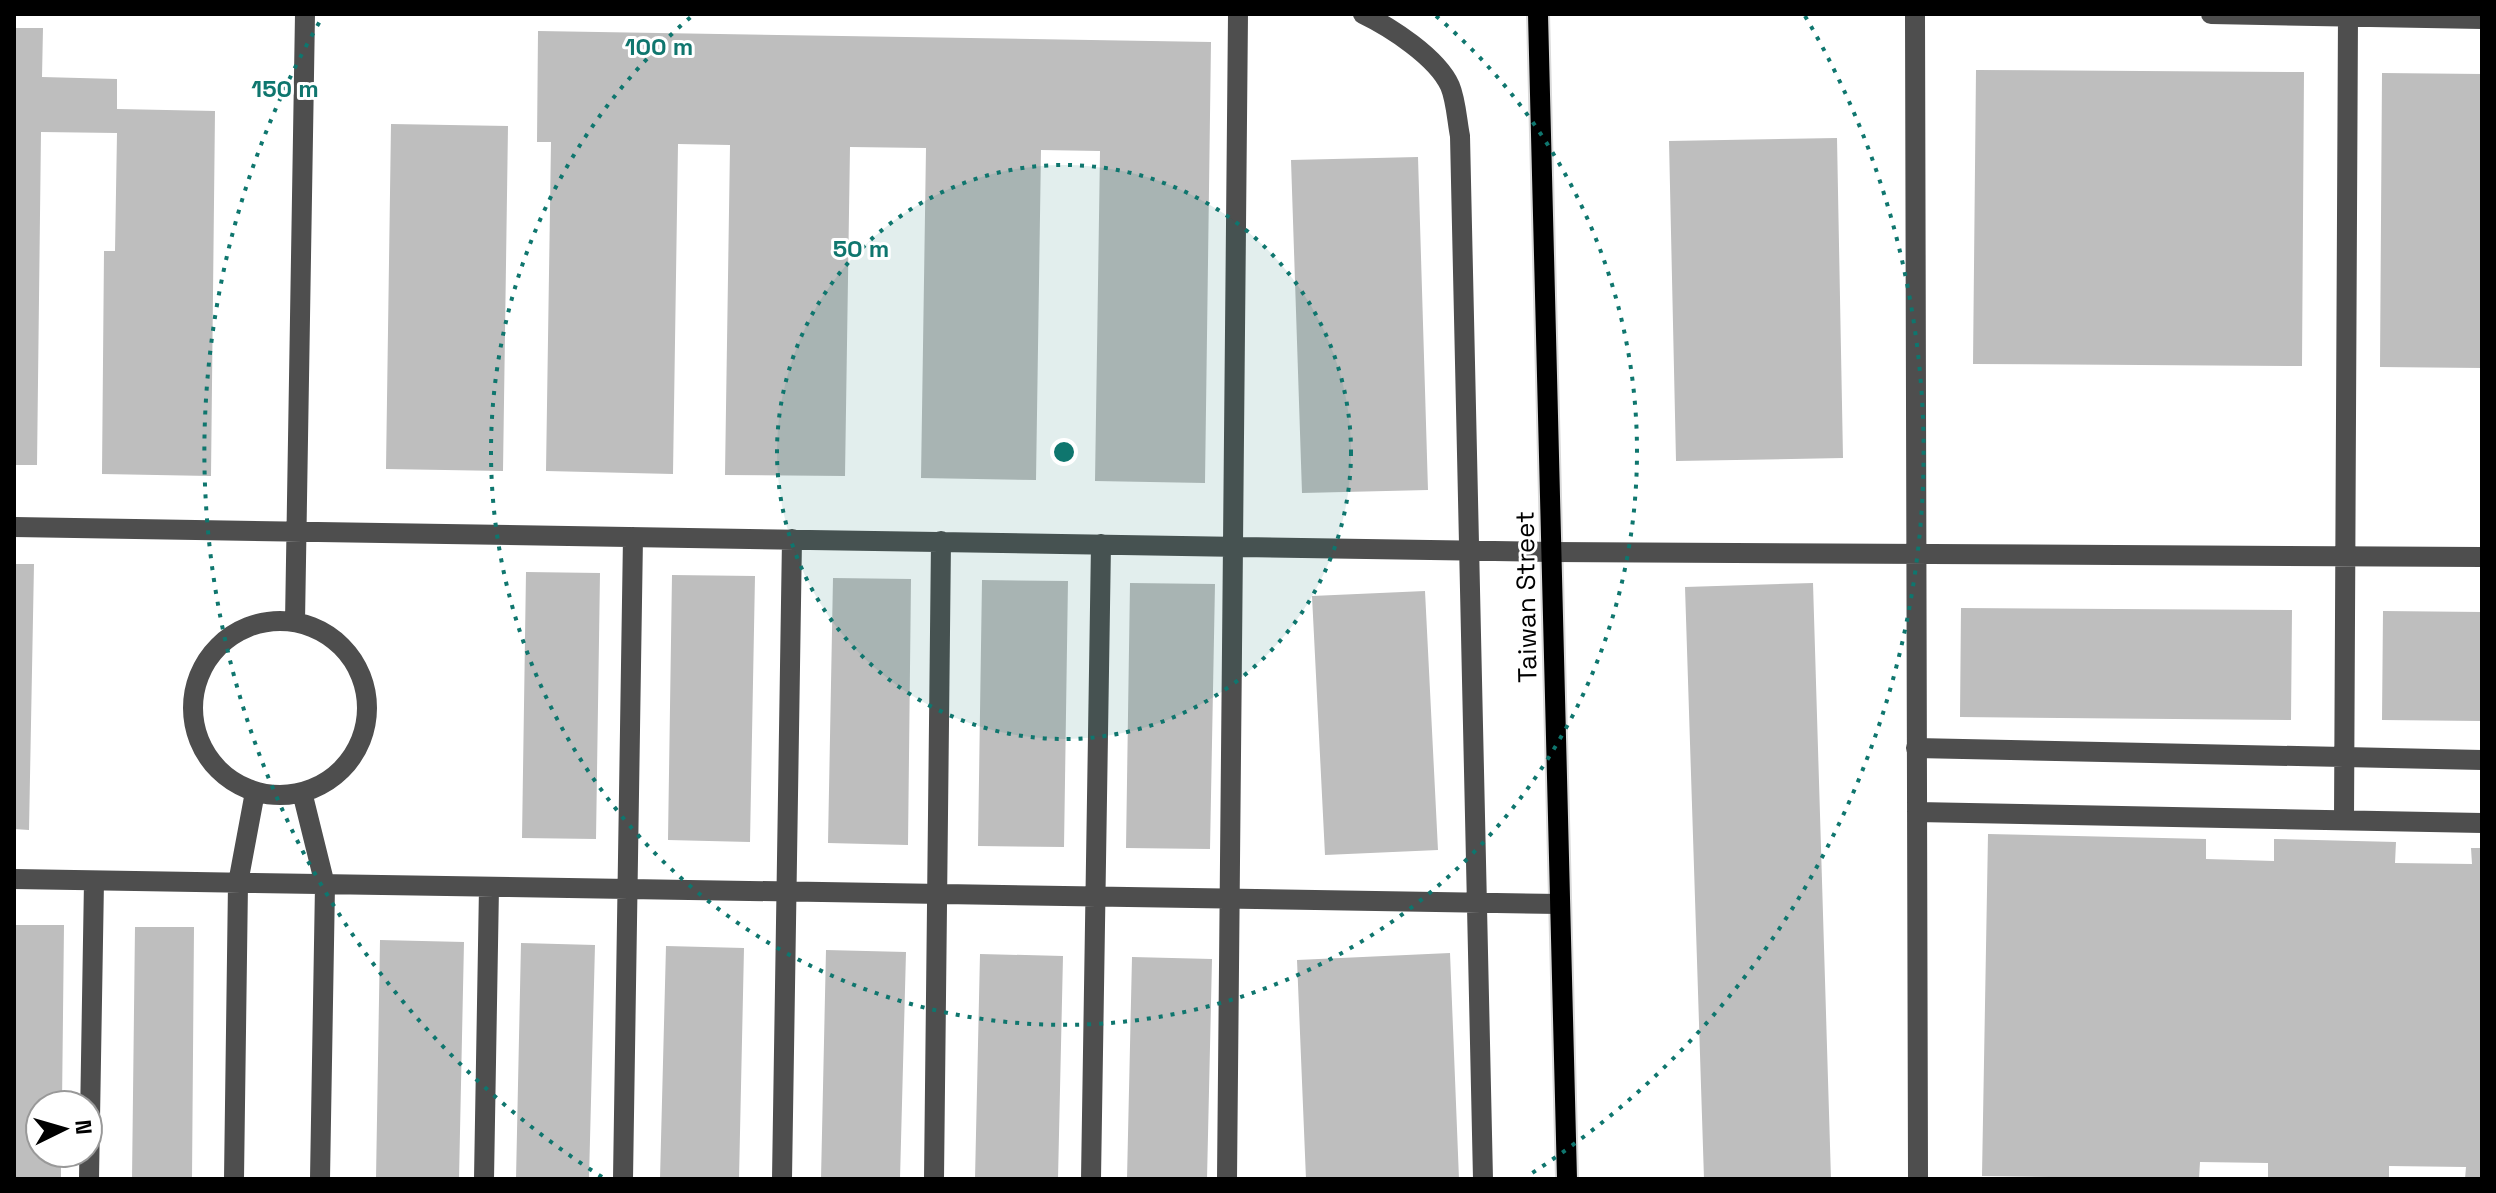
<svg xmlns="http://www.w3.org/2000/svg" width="2496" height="1193" viewBox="0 0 2496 1193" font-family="'Space Grotesk',sans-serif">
<rect width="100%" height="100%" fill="#fff"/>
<path fill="#bebebe" d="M14,28h29l-1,49 75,2v30l98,2 -4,365 -109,-2 2,-223h11l2,-118 -76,-1 -4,333h-23z
M538,31l673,11 -6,441 -110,-2 5,-330 -59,-1 -5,330 -115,-2 5,-330 -76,-1 -5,329 -120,-1 5,-330 -52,-1 -5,330 -127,-3 5,-329h-14z
M1976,70l328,2 -2,294 -329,-2z
M2382,73l100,1v294l-102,-1z
M391,124l117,2 -5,345 -117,-2z
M1837,138l6,320 -167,3 -7,-320z
M1418,157l10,333 -126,3 -11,-333z
M14,564h20l-5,266 -15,-1z
M526,572l74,1 -4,266 -74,-1z
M672,575l83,1 -5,266 -82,-2z
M833,578l78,1 -3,266 -80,-2z
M982,580l86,1 -4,266 -86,-1z
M1130,583l85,1 -5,265 -84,-1z
M1813,583l18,596h-127l-19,-592z
M1425,591l13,259 -113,5 -13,-259z
M1961,608l331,2 -1,110 -331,-3z
M2383,611l99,1v109l-100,-1z
M1988,834l218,5v20l68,2v-22l122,3 -1,21 77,1 -1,-16h11v331h-17l1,-12 -77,-1v13h-121v-16l-68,-1 -1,17 -217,-3z
M14,925h50l-2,180h-22v48h21v26h-47z
M135,927h59l-2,252h-60z
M380,940l84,2 -5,237h-83z
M521,943l74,2 -6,234h-73z
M666,946l78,2 -5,231h-79z
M826,950l80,2 -6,227h-79z
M1450,953l9,226h-153l-9,-219z
M980,954l83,2 -5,223h-83z
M1132,957l80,2 -5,220h-80z"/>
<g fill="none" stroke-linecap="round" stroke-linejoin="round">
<defs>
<path id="major" d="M1538,14l29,1165"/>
</defs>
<use href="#major" stroke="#dbdbdb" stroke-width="24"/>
<path stroke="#4e4e4e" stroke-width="20" d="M1363,14c27,13 74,43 87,72 6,14 7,35 10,50l23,1043
M1915,14l3,1165
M2211,14l271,5
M14,527l1537,25 931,5
M193 708a87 87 0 1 1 174 0a87 87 0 1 1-174 0Z
M295,622l10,-608
M1916,748l566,12
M302,792l23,93 -5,294
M1917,812l565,11
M2344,820l4,-806
M14,879l1546,25
M89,1179l5,-298
M234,1179l4,-296 17,-91
M484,1179l5,-292
M623,1179l10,-642
M782,1179l10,-640
M934,1179l7,-638
M1091,1179l10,-635
M1227,1179l11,-1165"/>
<use href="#major" stroke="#000" stroke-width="20"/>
</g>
<circle cx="1064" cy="452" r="287" fill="#0f766e" fill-opacity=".12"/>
<g fill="none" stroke="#0f766e" stroke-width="4" stroke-dasharray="4 8">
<circle cx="1064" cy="452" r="287"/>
<path d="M1436 16A573 573 0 1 1 692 16"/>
<path d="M602 1177A860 860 0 0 1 323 16M1805 16A860 860 0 0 1 1526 1177"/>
</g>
<g text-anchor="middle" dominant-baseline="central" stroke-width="6" stroke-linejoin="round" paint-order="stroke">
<g font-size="26" fill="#000" stroke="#fff">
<text transform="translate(1526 597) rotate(-91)">Taiwan Street</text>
</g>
</g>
<circle cx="1064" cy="452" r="12" fill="#0f766e" stroke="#fff" stroke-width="4"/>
<g font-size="24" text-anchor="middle" font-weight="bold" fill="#0f766e" stroke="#fff" stroke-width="6" stroke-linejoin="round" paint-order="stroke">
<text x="659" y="55">100 m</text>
<text x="285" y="97">150 m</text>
<text x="861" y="257">50 m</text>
</g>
<rect width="2496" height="1193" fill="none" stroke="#000000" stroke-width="32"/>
<g transform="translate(64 1129) rotate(85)"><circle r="38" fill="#ffffff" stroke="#999999" stroke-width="2"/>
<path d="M0-6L14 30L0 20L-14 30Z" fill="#000000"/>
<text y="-12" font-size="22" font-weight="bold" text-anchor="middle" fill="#000000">N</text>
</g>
</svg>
